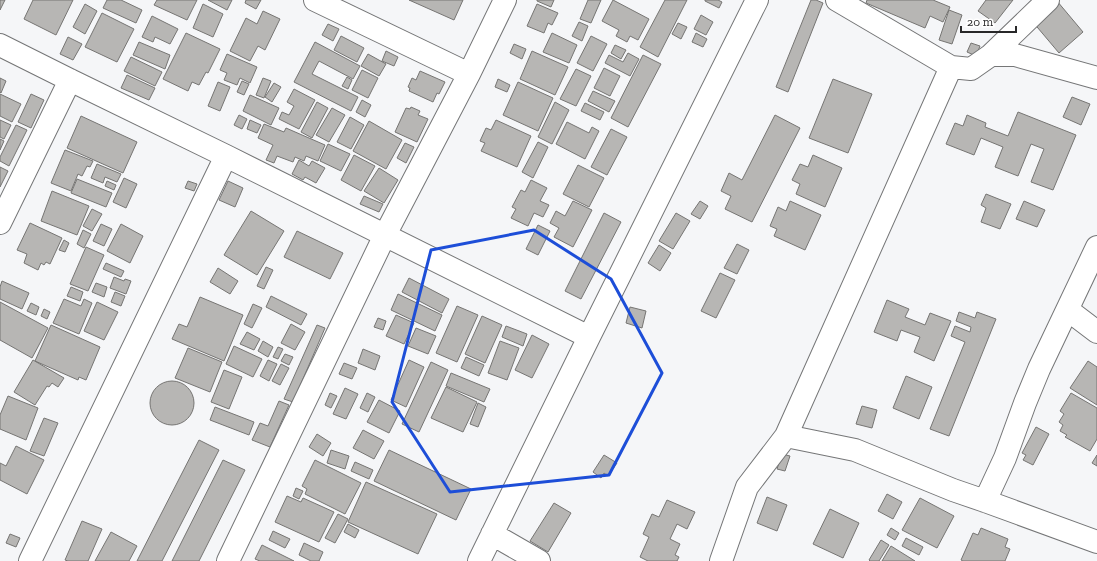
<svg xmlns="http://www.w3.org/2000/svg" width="1097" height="561" viewBox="0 0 1097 561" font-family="'Zilla Slab',serif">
<rect width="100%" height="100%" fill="#f5f6f8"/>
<path fill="#b7b6b4" stroke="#767573" d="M0,0h5l-5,10z
M33,0h40l-17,35 -32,-16z
M107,0h14l21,10 -6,13 -33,-15z
M157,0h40l-10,20 -33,-15z
M208,0h24l-5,10z
M246,0h15l-5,9 -11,-6z
M409,0h54l-9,20z
M537,0h17l-3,7 -14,-6z
M588,0h13l-10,23 -11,-4z
M613,0l36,19 -11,21 -8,-4 -3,6 -11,-6 3,-6 -17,-9z
M665,0h22l-29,57 -18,-10z
M705,0h13l4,2 -3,6 -14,-7z
M811,0h5l7,3 -35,89 -12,-5z
M867,0h66l17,7 -7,15 -13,-6 -5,12 -59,-25z
M986,0h27l-18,23 -17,-12z
M1057,1l26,31 -24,21 -27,-32z
M85,4l12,7 -12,23 -12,-7z
M203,4l20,10 -10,23 -20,-9z
M537,4l21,9 -6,12 -4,-2 -4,10 -17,-7z
M949,10l13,5 -10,29 -13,-4z
M263,11l17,8 -15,31 -7,-4 -8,15 -20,-10 16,-33 11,6z
M102,13l32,16 -17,33 -32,-15z
M701,15l12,7 -7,13 -12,-6z
M152,16l26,13 -8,15 -15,-7 -2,5 -11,-5z
M579,22l9,4 -6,15 -10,-5z
M678,23l9,4 -6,12 -9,-5z
M328,24l11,5 -6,12 -11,-6z
M186,33l34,16 -12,24 -2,-1 -7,13 -7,-3 -4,9 -25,-12z
M552,33l25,12 -8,18 -26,-11z
M696,33l11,6 -4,8 -11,-5z
M341,36l23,12 -7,14 -23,-12z
M591,36l16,8 -14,27 -16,-8z
M68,37l14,7 -9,16 -13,-6z
M139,42l31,13 -5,14 -32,-14z
M315,42l45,24 -7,13 -34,-18 -7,13 46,23 -7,14 -57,-29z
M971,43l9,3 -4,10 -9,-4z
M514,44l12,5 -4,10 -12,-6z
M615,45l11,5 -5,9 -10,-6z
M386,51l12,6 -4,9 -12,-5z
M532,51l36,16 -13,28 -35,-16z
M628,53l11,6 -9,17 -25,-13 4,-8 14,7z
M227,54l30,13 -7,16 -10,-5 -3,7 -13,-5 3,-7 -7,-3z
M368,54l18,10 -7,12 -18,-10z
M643,55l18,9 -33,63 -17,-9z
M131,57l31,15 -7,14 -31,-15z
M604,68l16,8 -10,20 -16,-8z
M576,69l15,7 -15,30 -16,-7z
M362,70l16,8 -10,20 -16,-8z
M420,71l25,11 -6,12 -2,-1 -4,9 -24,-11 1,-3 -2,-1 4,-9 4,2z
M127,75l28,13 -6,12 -28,-12z
M347,77l5,3 -4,9 -6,-3z
M0,78l6,3 -5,12 -1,-1z
M263,78l8,3 -7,17 -8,-3z
M498,79l12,6 -3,7 -12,-5z
M833,79l39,15 -24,59 -39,-15z
M242,81l7,3 -5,11 -7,-3z
M218,82l12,5 -10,24 -12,-5z
M518,82l35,16 -15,33 -35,-16z
M274,83l7,4 -9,15 -7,-5z
M294,89l21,11 -16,29 -20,-10 3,-7 7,3 5,-9 -7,-4z
M593,91l22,10 -6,11 -21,-11z
M0,94l21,10 -9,18 -12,-6z
M31,94l13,6 -13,28 -13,-6z
M250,95l29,13 -8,17 -28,-14z
M1072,97l18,7 -9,21 -18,-8z
M362,100l9,5 -6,12 -9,-5z
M317,102l11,6 -16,30 -11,-6z
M555,102l14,8 -17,34 -14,-7z
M585,103l19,9 -4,8 -19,-9z
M411,107l9,4 -2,4 10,4 -11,23 -22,-10 11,-24 4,1z
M332,108l13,7 -16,27 -13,-7z
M1018,112l58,23 -23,55 -22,-8 13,-33 -13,-5 -13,32 -23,-9 8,-20 -22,-9 -7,17 -28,-11 9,-21 8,3 4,-11 19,8 -1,4 23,9z
M239,115l8,4 -5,10 -8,-4z
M775,115l25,13 -48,94 -27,-13 6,-13 -10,-5 8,-18 13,7z
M81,116l56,26 -14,31 -56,-25z
M350,117l14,8 -13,24 -14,-7z
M0,120l11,5 -7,14 -4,-2z
M250,120l11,5 -4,8 -10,-4z
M496,120l35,16 -14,31 -36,-16 4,-8 -5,-2 6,-13 5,2z
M369,121l33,19 -16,29 -33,-18z
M567,122l22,11 3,-6 7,4 -14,28 -29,-15z
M264,124l20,8 2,-4 39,17 -7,16 -12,-5 -2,5 -9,-4 -2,5 -16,-6 -3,7 -8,-3 7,-15 -15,-7z
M16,125l11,5 -18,36 -9,-5v-4z
M611,129l16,8 -20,38 -16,-8z
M0,139l4,2 -4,9z
M538,142l10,5 -15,31 -11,-6z
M405,143l9,4 -8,16 -9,-5z
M328,144l22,10 -9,17 -21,-10z
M65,150l28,11 -3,6 -3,-1 -5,10 -4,-2 -7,17 -20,-8z
M354,155l21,11 -14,25 -20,-11z
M813,155l29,13 -17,39 -29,-13 4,-10 -8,-4 8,-16 8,3z
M299,160l10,6 3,-5 13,7 -9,15 -11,-6 -2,3 -11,-6z
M97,164l24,10 -4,8 -12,-5 -2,6 -12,-5z
M578,165l26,13 -15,29 -26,-13z
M0,167l8,4 -8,16z
M379,168l19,12 -14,23 -20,-12z
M124,178l13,6 -11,24 -13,-6z
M77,179l35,14 -6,14 -35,-14z
M531,180l16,8 -7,13 9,4 -6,12 -9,-4 -6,13 -17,-8 5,-9 -4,-2 9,-17 4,2z
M107,181l9,4 -2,5 -9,-4z
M188,181l9,3 -3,7 -9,-3z
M228,181l15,7 -8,19 -16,-7z
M52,191l37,15 -12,29 -36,-14z
M986,194l25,10 -11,25 -19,-7 5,-14 -5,-3z
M364,196l19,8 -4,8 -19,-8z
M573,201l19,9 -19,37 -19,-10 5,-9 -9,-5 6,-12 9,5z
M700,201l8,5 -8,13 -9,-5z
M790,201l31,14 -16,35 -31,-14 3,-7 -7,-3 8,-19 8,4z
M1024,201l21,9 -8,17 -21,-8z
M92,209l10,5 -10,17 -9,-5z
M251,211l33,20 -27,44 -33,-20z
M604,213l17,9 -40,77 -16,-8z
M676,213l14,8 -17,28 -14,-8z
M30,223l32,15 -12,26 -4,-2 -2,3 -3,-2 -3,7 -14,-7 3,-9 -10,-4z
M101,224l11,5 -8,17 -11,-5z
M121,224l22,12 -13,27 -23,-12z
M538,225l12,6 -12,24 -12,-6z
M83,230l8,4 -7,14 -7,-4z
M297,231l46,22 -13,26 -46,-22z
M64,240l5,3 -4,9 -6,-2z
M737,244l12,6 -12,24 -13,-6z
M659,245l12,8 -11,18 -12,-8z
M86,247l18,8 -16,36 -18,-7z
M106,263l18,8 -3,6 -18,-8z
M266,267l7,3 -9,19 -7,-3z
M218,268l20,13 -8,13 -20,-12z
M720,273l15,7 -19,38 -15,-7z
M114,277l10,4 1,-2 6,2 -5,13 -16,-6z
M409,278l40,21 -7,14 -40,-21z
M2,281l27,12 -7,16 -22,-10v-12z
M96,283l11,4 -3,10 -12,-5z
M71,287l12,5 -3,9 -13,-5z
M115,292l10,4 -4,10 -10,-4z
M398,294l44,21 -7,16 -44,-21z
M271,296l36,18 -6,11 -35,-18z
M200,297l43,18 -19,46 -52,-22 7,-15 8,3z
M64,299l17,7 3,-7 8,4 -13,31 -26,-11z
M887,300l22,9 -4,8 20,8 5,-12 21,8 -17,40 -20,-9 6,-15 -19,-7 -4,11 -23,-9z
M0,302l48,26 -16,30 -32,-18z
M97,302l21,10 -14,28 -20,-9z
M31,303l8,4 -3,8 -9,-4z
M253,304l9,4 -10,20 -8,-4z
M457,306l21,9 -21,47 -21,-9z
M630,307l16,4 -4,17 -16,-5z
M44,309l6,3 -3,7 -6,-3z
M959,312l16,6 2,-6 19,7 -47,117 -19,-7 35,-87 -14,-6 4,-10 15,6 1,-5 -15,-6z
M396,315l18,8 -10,21 -18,-8z
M482,316l20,9 -17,38 -20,-9z
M378,318l8,3 -3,9 -9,-3z
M291,324l14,8 -10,18 -14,-7z
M51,325l49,22 -14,33 -7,-3 -1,3 -43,-19z
M317,325l8,3 -32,74 -9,-3z
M506,326l21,8 -4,12 -21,-9z
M416,328l20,8 -8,18 -20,-8z
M247,332l13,7 -6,11 -14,-6z
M532,335l17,9 -17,34 -17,-8z
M263,341l10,6 -5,10 -10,-6z
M500,341l19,7 -12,32 -19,-7z
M234,346l28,13 -9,18 -27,-13z
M278,347l5,2 -5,10 -5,-2z
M188,348l34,14 -12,30 -35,-14z
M363,349l17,7 -5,14 -17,-7z
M285,354l8,3 -4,8 -8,-4z
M466,357l18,8 -5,11 -18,-8z
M33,360l31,18 -6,9 -6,-4 -3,4 -2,-1 -12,19 -21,-13z
M268,360l9,4 -8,17 -9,-5z
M409,360l15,7 -18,40 -15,-7z
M1088,361l9,6v38l-27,-17z
M431,362l17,8 -29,62 -17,-8z
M344,363l13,5 -5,11 -13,-5z
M281,364l8,4 -9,17 -8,-4z
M224,370l18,7 -13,32 -18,-7z
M451,373l39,16 -6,13 -38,-16z
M906,376l26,11 -13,32 -26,-11z
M150 403a22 22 0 1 1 44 0a22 22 0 1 1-44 0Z
M446,387l31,15 -14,30 -32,-14z
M345,388l13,6 -12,25 -13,-5z
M330,393l7,3 -6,12 -6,-3z
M367,393l8,4 -7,15 -8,-4z
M1071,393l26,15v31l-7,12 -25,-14 2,-2 -7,-4 3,-6 -4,-3 5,-8 -4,-3z
M8,396l30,12 -12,32 -26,-11v-14z
M379,400l21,11 -11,22 -22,-11z
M279,401l10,4 -19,42 -18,-7 8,-17 8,3z
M478,403l8,4 -8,20 -8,-3z
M862,406l15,4 -5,18 -16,-4z
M215,407l39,15 -5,13 -39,-15z
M44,418l14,5 -14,33 -14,-5z
M1036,427l13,7 -16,31 -10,-5 3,-5 -4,-2z
M363,430l21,11 -10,18 -21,-11z
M317,434l14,9 -8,13 -14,-9z
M199,440l20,10 -57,111h-25z
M16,446l28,14 -17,34 -27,-14v-17l6,3z
M331,450l18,6 -4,13 -18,-6z
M389,450l82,39 -15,31 -82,-39z
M782,454l8,2 -5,15 -8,-2z
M604,455l13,8 -9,13 -4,-3 -3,5 -8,-6z
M1097,455v11l-5,-3z
M223,460l22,10 -46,91h-27z
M315,460l46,23 -16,31 -40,-20 2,-5 -5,-3z
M355,462l18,8 -4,9 -18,-8z
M366,482l71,32 -19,40 -70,-32z
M296,488l7,3 -4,8 -6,-3z
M887,494l15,8 -9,17 -15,-8z
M287,496l14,6 2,-4 31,14 -15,30 -44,-20z
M767,497l20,8 -10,26 -20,-8z
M920,498l34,18 -17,32 -35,-18z
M667,500l28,12 -8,17 -10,-5 -7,15 10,5 -5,11 4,2 -2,4h-29l-8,-4 9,-20 -6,-3 9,-20 7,3z
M554,503l17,10 -23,39 -18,-11z
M830,509l29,14 -16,35 -30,-14z
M338,514l10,5 -13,24 -10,-5z
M82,521l20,8 -14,32h-20l-3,-1z
M348,524l11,6 -4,8 -11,-6z
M891,528l8,5 -4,7 -8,-5z
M981,528l27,11 -3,8 5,2 -5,12h-42l-2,-1 12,-27 5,2z
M273,531l17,8 -5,9 -16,-8z
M111,532l26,14 -8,15h-34z
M10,534l10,4 -4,9 -10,-4z
M906,538l17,9 -4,8 -17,-9z
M881,540l8,5 -10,16h-9l-1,-1z
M304,543l19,9 -4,9h-8l-12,-6z
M262,545l32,16h-34l-5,-2z
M891,546l24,15h-33z"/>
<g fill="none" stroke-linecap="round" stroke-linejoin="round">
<defs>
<path id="minor" d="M315,0l154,74
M837,0l114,67 20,2 20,-14h24l82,23
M0,45l70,35 156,76 363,181
M991,55l57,-55
M0,223l70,-143
M1068,310l29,22
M786,436l69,14 98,40 32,11 112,41
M985,501l20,-43 20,-55 14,-34 58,-122
M492,534l47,27
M30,561l196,-405
M228,561l157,-326 84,-161 36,-74
M479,561l110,-224 168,-337
M721,561l26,-74 39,-51 165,-369"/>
</defs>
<use href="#minor" stroke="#757677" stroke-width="24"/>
<use href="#minor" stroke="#fff" stroke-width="22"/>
</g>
<path fill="none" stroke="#1d4ed8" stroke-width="3" stroke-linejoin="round" d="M534,230l77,49 51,94 -53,102 -159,17 -58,-90 39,-152z"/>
<path d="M961 26v6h55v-6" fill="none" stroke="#282829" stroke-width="2"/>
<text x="967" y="26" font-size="12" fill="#282829" stroke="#ffffff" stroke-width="3" paint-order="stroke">20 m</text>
</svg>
